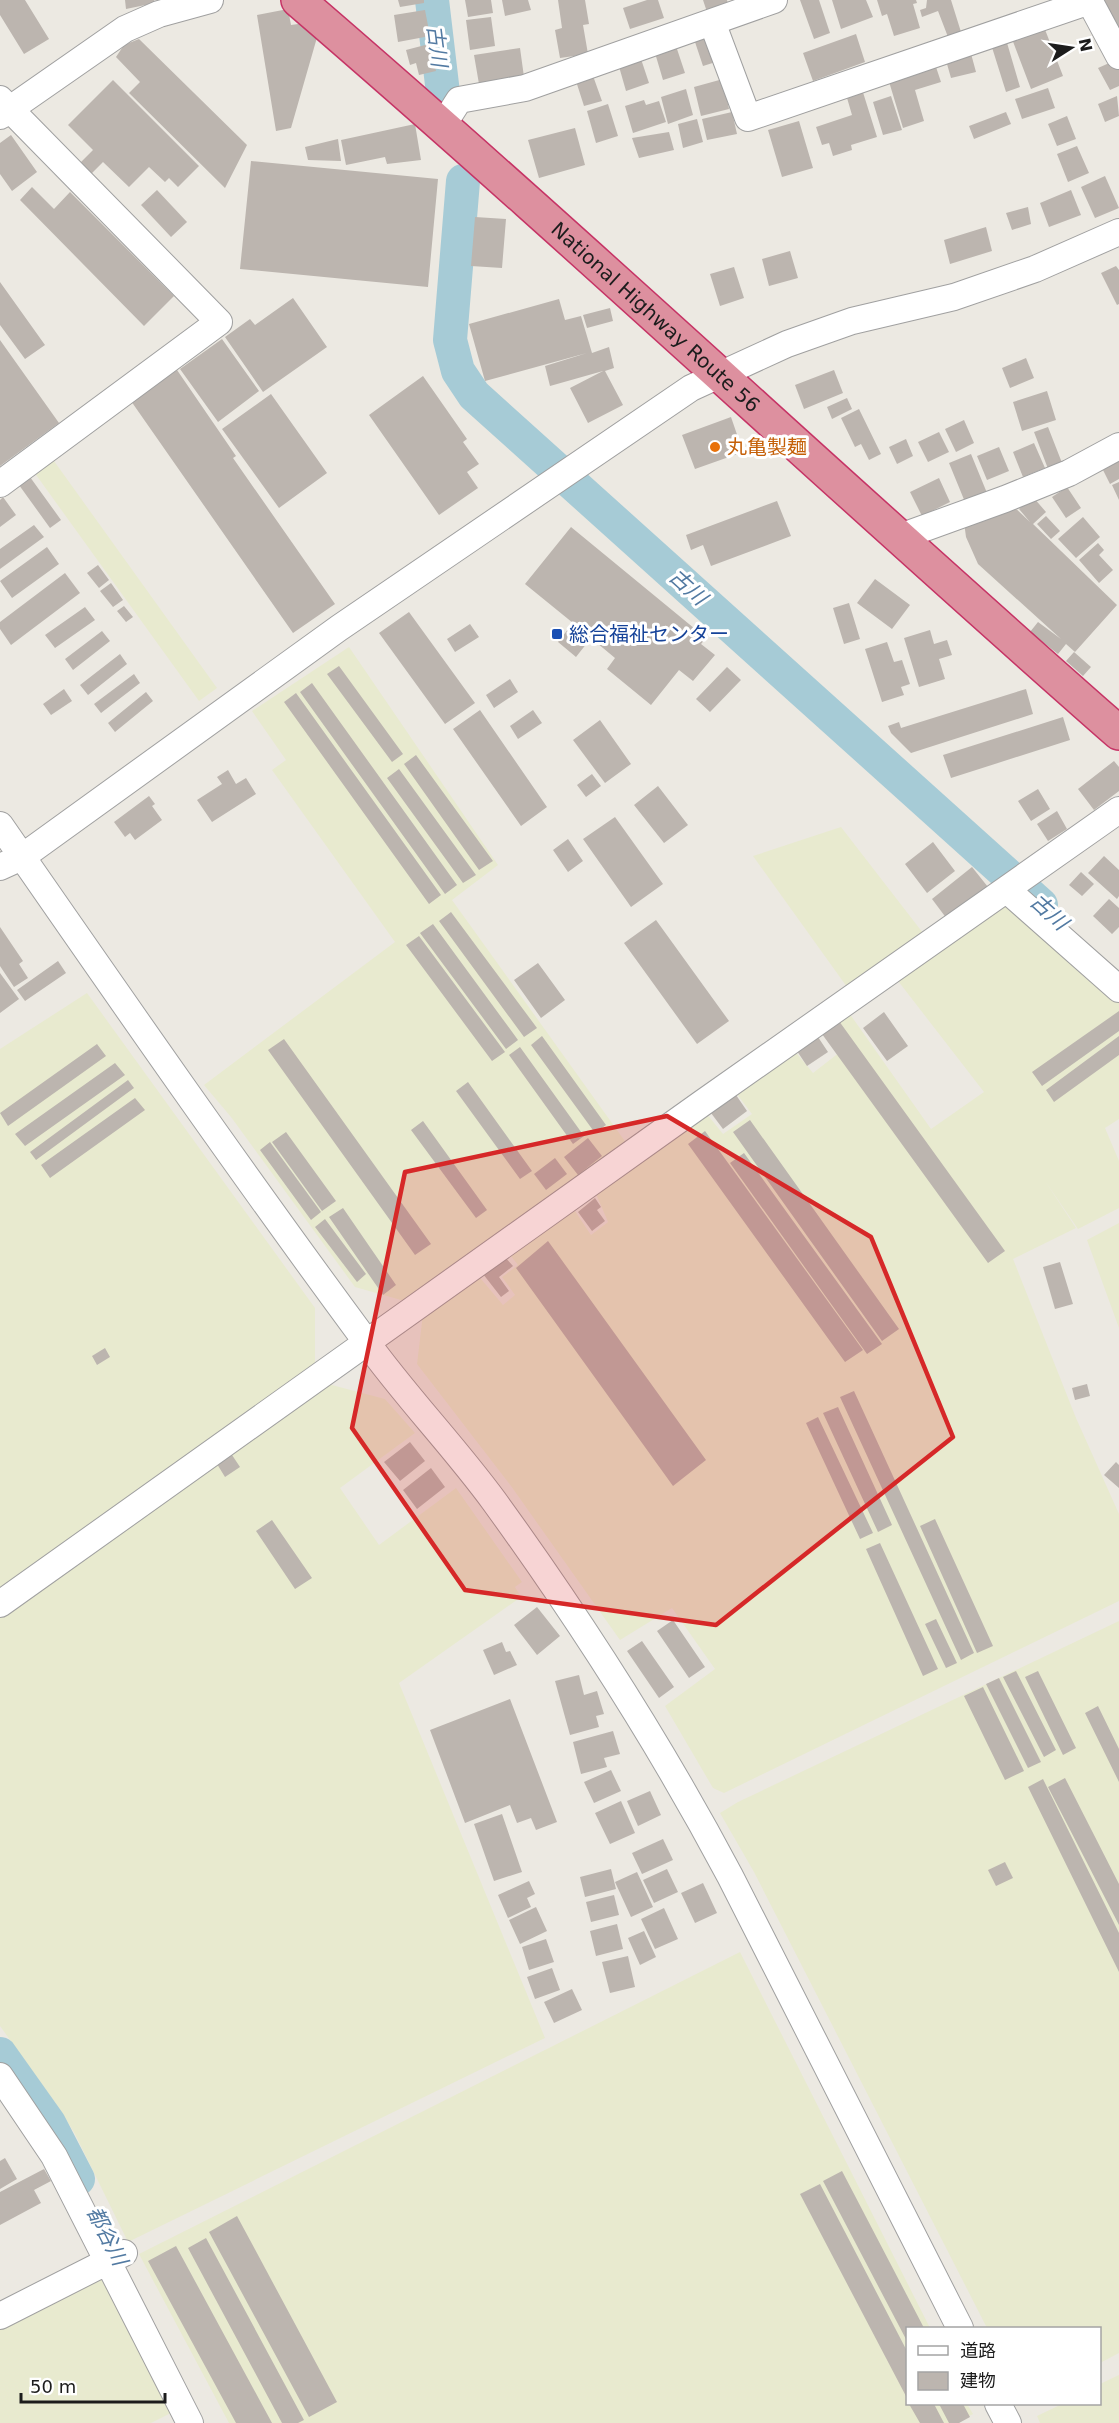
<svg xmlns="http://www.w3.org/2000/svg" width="1119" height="2423" viewBox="0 0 1119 2423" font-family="'DejaVu Sans','Noto Sans JP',sans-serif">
<rect width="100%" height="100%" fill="#ece9e2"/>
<path fill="#e8eacf" d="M54,461l163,227 -18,13 -165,-229z
M349,647l149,218 -46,35 175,244 -219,158 -53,-15 -124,-170 -27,-32 191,-143 -123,-172 14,-10 -34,-49z
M841,827l82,106 -76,54 -94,-131z
M1009,899l110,97v123l-14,9 14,33v47l-41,21 -33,-48 31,47 -63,31 63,159 43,96v87l-395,192 -11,-5 -48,-82 50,-37 -43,-61 -52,32 -109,-154 -94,-122 6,-51 53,-40 27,32 12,-10 -13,-18 16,-12 -8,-10 63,-47 18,27 17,-13 -12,-28 110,-81 17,21 29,-20 -16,-21 57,-44 20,24 27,-21 -18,-23 25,-19 84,119 53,-37 -89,-115z
M87,993l228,315v59l-315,225v-543z
M1119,1223v105l-32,-88z
M328,1384l57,15 30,34 -75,55 39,57 77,-57 66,94 -7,5 6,10 -122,86 146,355 -417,204 -53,-108 -16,-26 -59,-82v-408z
M1119,1621v732l-19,10v-35h-113l-233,-456 -34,-59 18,-11z
M740,1952l190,376h-22v76h59l6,10 -17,9h-727l-90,-169z
M102,2274l69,139 -20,10h-151v-95z
M1119,2375v48h-79l-3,-7 25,-12h38v-20z"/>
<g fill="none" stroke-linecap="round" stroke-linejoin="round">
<path stroke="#a6cbd6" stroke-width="34" d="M432,0l11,93
M463,181l-13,159 8,31 16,24 567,510
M0,2054l49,69 29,56"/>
</g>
<path fill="#bcb5af" d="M0,0h25l24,39 -25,15 -24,-39z
M125,0h29l1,3 -29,6z
M398,0h26v3l-24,4z
M465,0h26l2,13 -25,4z
M502,0h26l3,10 -26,6z
M558,0h27l4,24 -6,1 5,29 -28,4 -5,-28 7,-2z
M647,0h11l6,18 -34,11 -7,-21z
M703,0h24l1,4 -21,8z
M800,0h19l11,33 -16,6z
M832,0h34l7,17 -32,12z
M877,0h39l1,3 -4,1 7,24 -26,8 -7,-22 -5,2z
M927,0h24l10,32 -13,5 -10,-26 -16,6 -2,-7 6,-2z
M1101,0h18v33z
M288,9l3,16 14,-2 13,11 -27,94 -15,3 -19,-116z
M425,10l5,26 -32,6 -4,-27z
M491,17l4,29 -25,4 -4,-30z
M1044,27l19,49 -32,13 -19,-50z
M856,34l9,28 -52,19 -10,-28z
M1005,36l15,51 -14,5 -16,-51z
M710,37l9,24 -16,5 -8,-24z
M139,39l108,106 -22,43 -96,-95 11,-11 -24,-25 8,-12z
M429,44l7,27 -17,4 -3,-12 -6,2 -4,-15z
M676,46l9,27 -22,7 -8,-27z
M520,48l4,29 -45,7 -5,-29z
M970,50l6,22 -25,6 -6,-21z
M640,56l9,27 -23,8 -8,-28z
M1116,60l3,6v20l-9,4 -12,-22z
M934,61l7,21 -26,8 9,31 -21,7 -16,-53z
M592,73l10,28 -18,5 -9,-28z
M723,79l6,30 -28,7 -7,-29z
M113,80l86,86 -21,21 -9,-9 -4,4 -16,-15 -20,20 -26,-25 -13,13 -11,-11 14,-14 -25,-25z
M861,86l16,51 -26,8 1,5 -19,6 -4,-13 -7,2 -6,-18 36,-12 -7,-24z
M1048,88l7,20 -33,11 -7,-20z
M686,89l7,26 -25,9 -7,-27z
M891,96l11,34 -19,5 -10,-33z
M1117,96l2,20 -14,6 -7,-18z
M644,100l2,5 13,-4 7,21 -33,11 -8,-27z
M608,104l10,32 -22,7 -9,-32z
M732,112l5,22 -30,6 -5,-21z
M1006,112l5,12 -37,15 -5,-13z
M1067,116l9,23 -19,7 -9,-22z
M697,119l6,23 -20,6 -5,-24z
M799,121l14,47 -31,9 -14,-47z
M415,124l6,36 -34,4 -2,-7 -39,8 -5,-25z
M575,128l10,37 -46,13 -11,-38z
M669,132l5,18 -35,8 -7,-20z
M11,135l26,37 -25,19 -12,-17v-31z
M338,139l3,22 -33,-1 -3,-13z
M1077,146l12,27 -21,9 -11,-28z
M251,161l187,18 -10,108 -188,-18z
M1105,176l14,32 -24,10 -14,-31z
M32,187l22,22 16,-17 104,104 -30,30 -124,-126z
M157,190l30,32 -16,15 -30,-32z
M1071,190l10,25 -32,12 -9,-24z
M1028,207l3,17 -19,6 -6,-17z
M475,217l31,2 -4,49 -31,-2z
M986,227l6,24 -42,13 -6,-24z
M790,251l8,27 -29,8 -7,-27z
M1116,266l3,4v34l-2,1 -16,-32z
M734,267l10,31 -24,8 -10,-32z
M0,282l45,63 -20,14 -25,-34z
M293,298l34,49 -64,45 -38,-55 25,-18 5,6z
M559,299l6,21 16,-4 11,37 17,-6 5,21 -9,3 18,34 -35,18 -18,-35 33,-17 -53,15 -5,-20 42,-13 -102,28 -16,-57z
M610,308l3,13 -26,7 -4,-13z
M222,339l37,52 -41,31 -38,-53z
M0,340l59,83 -59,43z
M1026,358l8,20 -24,10 -8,-20z
M177,370l59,86 -3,2 102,146 -42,29 -162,-232z
M834,370l9,23 -39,16 -9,-24z
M423,376l44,63 -4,3 16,22 -12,8 11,16 -39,27 -70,-100z
M1047,391l9,29 -34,11 -9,-29z
M271,394l56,79 -48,35 -57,-79z
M847,398l5,11 -20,10 -5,-12z
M859,409l22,45 -12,6 -8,-16 -6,3 -14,-29z
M731,417l12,35 -48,17 -13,-34z
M964,420l10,23 -18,9 -11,-23z
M1048,427l16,41 -14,6 -16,-42z
M939,432l10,20 -21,10 -10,-20z
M906,439l7,17 -16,8 -8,-17z
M1034,443l11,25 -22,9 -10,-25z
M999,447l10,24 -22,9 -10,-24z
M971,454l16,39 -22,9 -16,-39z
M1119,455v24l-9,5 -10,-20z
M30,477l31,43 -11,8 -31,-43z
M939,478l11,24 -28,14 -12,-24z
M1119,482v18l-7,-15z
M1067,487l14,21 -15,10 -14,-21z
M3,497l13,18 -16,12v-27z
M1033,497l13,15 -13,12 84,81 -42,47 -9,-8 -8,10 -28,-22 8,-10 23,17 -83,-75 -12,-27 -2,-15 48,-17 18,17 -11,-13z
M777,501l14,35 -80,30 -8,-21 -12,5 -5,-15z
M1046,516l14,15 -9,8 -14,-15z
M1083,517l17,20 -24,21 -18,-19z
M34,525l10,12 -44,32v-20z
M571,527l135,111 -5,6 14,11 -22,26 -14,-11 -28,35 -44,-36 8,-11 -24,-20 -15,19 -18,-15 15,-19 -48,-39z
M1098,543l6,7 -5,5 14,15 -14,13 -20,-23z
M47,547l12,17 -47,34 -12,-17z
M98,565l11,15 -10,8 -12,-15z
M65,573l15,20 -69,52 -11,-16v-7z
M875,579l35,26 -18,24 -35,-26z
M111,583l12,17 -10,7 -13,-16z
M849,603l11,36 -16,5 -11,-36z
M124,606l9,11 -7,5 -9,-11z
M85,607l10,13 -40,28 -10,-13z
M409,612l66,91 -30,21 -66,-91z
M470,624l9,13 -24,15 -8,-13z
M930,630l4,14 13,-4 5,15 -13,4 6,20 -26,8 -15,-49z
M102,631l8,10 -37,29 -8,-11z
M887,642l7,20 8,-2 8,24 -9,3 3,8 -22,7 -17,-53z
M1074,652l17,15 -8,9 -17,-15z
M120,654l7,10 -39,31 -8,-10z
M339,666l64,88 -11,8 -65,-88z
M727,667l14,13 -31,32 -14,-13z
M134,674l6,9 -39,30 -7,-9z
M510,679l8,13 -24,16 -8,-13z
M312,683l145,202 -12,9 -145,-202z
M64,689l8,12 -21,14 -8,-11z
M1026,689l7,25 -122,39 -20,-20 -3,-7 11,-4 2,6z
M146,692l7,9 -38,31 -7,-9z
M296,693l145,202 -12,9 -145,-202z
M480,710l67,97 -26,19 -68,-97z
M533,710l9,13 -24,16 -8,-13z
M1063,717l7,23 -119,38 -8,-23z
M600,720l31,44 -26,19 -32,-43z
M416,755l77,106 -14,9 -75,-106z
M1114,761l5,6v24l-25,19 -16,-21z
M399,769l77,106 -13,8 -76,-105z
M228,770l8,14 10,-6 10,16 -44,28 -15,-22 25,-16 -5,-7z
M592,774l9,12 -15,11 -9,-12z
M658,786l30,39 -24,18 -30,-38z
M1038,789l12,20 -19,12 -13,-20z
M149,796l6,8 -3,2 10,14 -27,20 -5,-7 -5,4 -11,-15z
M1057,811l10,18 -19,12 -11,-17z
M615,817l48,67 -32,23 -48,-68z
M568,839l15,22 -15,11 -15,-22z
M933,842l22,29 -28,22 -22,-29z
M1104,856l15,14v26l-2,3 -29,-26z
M972,867l16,20 -41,32 -15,-20z
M1081,872l13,12 -12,12 -13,-11z
M1109,899l10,9v19l-7,7 -19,-18z
M451,912l86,116 -13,9 -85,-116z
M656,920l73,101 -32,23 -73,-101z
M433,924l85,116 -12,9 -86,-116z
M0,927l23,34 -4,3 9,14 -14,9 -14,-21z
M419,936l86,116 -13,9 -86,-116z
M58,961l8,12 -41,28 -8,-11z
M538,963l27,37 -24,18 -27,-38z
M0,973l19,26 -19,14z
M1119,1011v20l-77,55 -10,-14z
M884,1012l24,34 -21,15 -24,-33z
M839,1021l166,230 -17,12 -166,-229z
M542,1036l64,89 -11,8 -64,-88z
M1119,1036v19l-65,47 -8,-12z
M818,1037l10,15 -21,14 -10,-15z
M284,1039l147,205 -16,11 -147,-205z
M97,1044l9,12 -98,70 -8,-13z
M520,1047l64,89 -11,8 -64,-89z
M115,1063l10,12 -100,71 -10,-12z
M128,1080l6,8 -98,72 -6,-8z
M468,1082l64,89 -12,8 -64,-88z
M736,1095l11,16 -24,18 -12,-16z
M135,1098l10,12 -95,68 -9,-13z
M750,1120l149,209 -17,12 -149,-209z
M423,1121l64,89 -11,8 -65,-88z
M705,1131l158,219 -18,12 -157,-218z
M286,1132l50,69 -14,10 -50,-69z
M588,1138l14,18 -24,19 -14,-18z
M270,1142l51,70 -10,8 -51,-70z
M744,1153l138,191 -15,10 -137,-191z
M555,1158l12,16 -21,16 -12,-16z
M595,1198l6,9 -4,3 8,11 -13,10 -14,-19z
M343,1208l53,77 -13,10 -54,-78z
M325,1219l41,55 -9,8 -42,-55z
M548,1241l158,219 -33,26 -157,-218z
M505,1257l8,9 -14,11 10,14 -8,6 -18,-23z
M1060,1262l13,42 -18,5 -12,-42z
M105,1348l5,9 -13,8 -5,-9z
M1087,1384l3,12 -15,4 -3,-12z
M854,1391l120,262 -13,7 -121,-263z
M838,1407l54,118 -14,7 -55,-119z
M818,1417l55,116 -13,6 -54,-116z
M410,1442l15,19 -25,20 -16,-19z
M232,1455l8,12 -15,10 -8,-13z
M1116,1462l3,3v23l-15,-13z
M431,1468l14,19 -28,22 -14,-19z
M935,1519l58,127 -16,7 -57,-127z
M272,1520l40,58 -17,11 -39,-58z
M880,1543l58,126 -15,7 -57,-127z
M537,1607l23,29 -23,19 -23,-30z
M936,1619l21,44 -11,5 -21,-44z
M673,1620l32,47 -16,11 -32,-47z
M642,1641l32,46 -15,11 -32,-47z
M502,1642l4,10 4,-1 7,14 -23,10 -11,-25z
M1016,1671l40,79 -12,7 -41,-80z
M1038,1671l38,77 -13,7 -38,-78z
M579,1675l5,20 13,-4 7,23 -8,2 3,11 -29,8 -15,-54z
M999,1678l42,84 -13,6 -42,-84z
M983,1687l41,84 -19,9 -41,-84z
M510,1699l47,123 -21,8 -5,-12 -14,5 -7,-18 -45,18 -35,-93z
M1098,1706l21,43v33l-34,-69z
M613,1731l7,23 -16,4 3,9 -26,7 -8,-32z
M611,1770l10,21 -27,12 -10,-21z
M1065,1778l54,106v41l-71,-138z
M1043,1779l76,154v39l-91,-185z
M650,1791l11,24 -23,11 -11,-25z
M621,1801l14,32 -25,11 -15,-31z
M502,1814l20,58 -28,9 -20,-57z
M663,1839l10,21 -31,14 -10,-21z
M1005,1862l8,16 -17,8 -8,-16z
M611,1869l5,20 -31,8 -5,-20z
M667,1869l11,23 -24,11 -11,-23z
M637,1872l16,35 -22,10 -16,-35z
M529,1881l6,13 -8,4 4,9 -23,11 -10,-23z
M703,1883l14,30 -22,10 -14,-30z
M614,1895l5,20 -28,7 -5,-20z
M536,1907l11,24 -27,13 -11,-24z
M664,1908l14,31 -23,10 -14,-30z
M617,1924l6,25 -27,7 -6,-25z
M644,1931l12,26 -16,8 -12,-27z
M546,1939l8,23 -25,8 -7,-23z
M628,1956l7,31 -25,6 -8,-31z
M552,1968l8,22 -25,9 -8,-22z
M572,1989l10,21 -28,13 -10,-21z
M5,2158l12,21 -17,10v-28z
M44,2169l7,12 -17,9 7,13 -41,22v-33z
M842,2171l82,157h-16v15l-85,-162z
M820,2184l88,169v47l-108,-206z
M237,2216l100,186 -28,15 -100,-185z
M206,2238l98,182 -6,3h-16l-94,-175z
M176,2246l96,177h-36l-88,-162z
M909,2404h25l10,19h-24z
M939,2404h24l7,13 -11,6h-10z"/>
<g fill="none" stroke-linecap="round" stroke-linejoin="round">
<defs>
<path id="minor" d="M1089,0l30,56
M712,22l36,96 342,-117
M0,99l219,223 -219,162
M0,116l125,-87 34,-15 51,-14
M443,125l16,-25 66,-12 249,-88
M900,537l105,-38 64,-26 50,-27
M0,825c120,173 240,346 365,515 40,56 88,105 129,161 87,120 167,245 236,375l230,452
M0,867l22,-10 317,-229 352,-240 96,-44 65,-23 102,-24 81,-28 84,-37
M1007,890l112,99
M0,1604l701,-500 418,-294
M0,2076l54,80 136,267
M0,2316l124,-63
M998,2404l10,19"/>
<g id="highway">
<path id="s1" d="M298,0c278,239 545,491 821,733"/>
</g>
</defs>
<use href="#minor" stroke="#a0a0a0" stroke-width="28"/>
<use href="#highway" stroke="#c63466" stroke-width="36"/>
<use href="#minor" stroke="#fff" stroke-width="26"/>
<use href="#highway" stroke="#dd909f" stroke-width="33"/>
</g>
<path fill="#d62828" fill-opacity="0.2" stroke="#d62828" stroke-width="4.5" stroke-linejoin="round" d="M667,1116l204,121 82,200 -237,188 -251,-35 -113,-162 53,-256z"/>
<circle fill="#e8710a" stroke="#fff" stroke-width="2" cx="715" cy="447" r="6"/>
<rect fill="#1a4fb4" stroke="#fff" stroke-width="2" x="551" y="628" width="12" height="12" rx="3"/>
<g text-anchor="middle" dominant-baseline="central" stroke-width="6" stroke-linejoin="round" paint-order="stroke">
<g font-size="20" fill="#1c1c1c" stroke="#fff">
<text stroke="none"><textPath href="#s1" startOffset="478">National Highway Route 56</textPath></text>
</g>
<g font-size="20" fill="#c56008" stroke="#fff" text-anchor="start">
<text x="727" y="447">丸亀製麺</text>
</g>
<g font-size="20" fill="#164399" stroke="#fff" text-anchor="start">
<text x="569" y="634">総合福祉センター</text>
</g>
<g font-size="21" font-style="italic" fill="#527aa2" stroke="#fff">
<text transform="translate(437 46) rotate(83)">古川</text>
<text transform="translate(688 587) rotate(42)">古川</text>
<text transform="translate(1049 912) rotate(42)">古川</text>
<text transform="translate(107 2236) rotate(63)">都谷川</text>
</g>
</g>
<rect x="906" y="2327" width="195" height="78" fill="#ffffff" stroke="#a4a4a4" stroke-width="1.5"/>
<rect x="918" y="2346" width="30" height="9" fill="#ffffff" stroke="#a4a4a4" stroke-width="1.5"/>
<text x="960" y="2357" font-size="18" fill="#1c1c1c">道路</text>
<rect x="918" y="2372" width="30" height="18" fill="#bcb5af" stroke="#a4a4a4" stroke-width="1.5"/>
<text x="960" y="2387" font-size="18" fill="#1c1c1c">建物</text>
<g transform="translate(1071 48) rotate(78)" stroke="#ffffff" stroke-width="4.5" paint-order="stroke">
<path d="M0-4.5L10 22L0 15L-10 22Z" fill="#1c1c1c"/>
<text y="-9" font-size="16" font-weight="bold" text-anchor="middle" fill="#1c1c1c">N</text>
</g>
<path d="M21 2393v9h144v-9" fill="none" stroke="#1c1c1c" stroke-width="3"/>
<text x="30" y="2393" font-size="18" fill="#1c1c1c" stroke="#ffffff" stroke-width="4.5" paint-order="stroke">50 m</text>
</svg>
